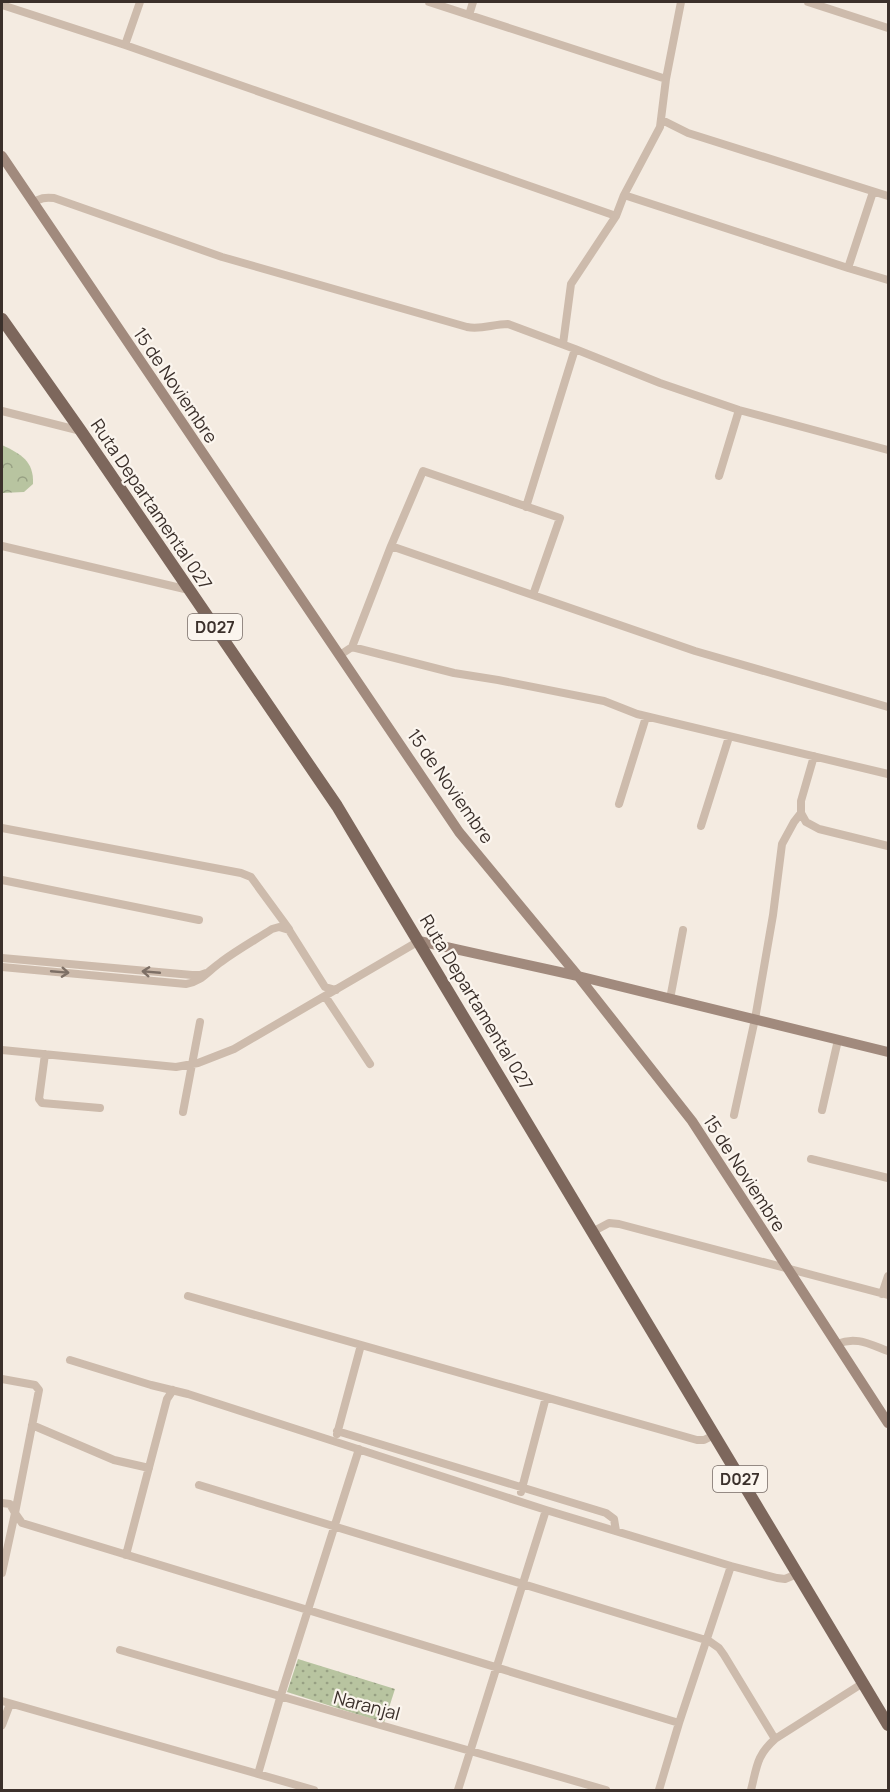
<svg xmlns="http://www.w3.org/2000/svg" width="890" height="1792" viewBox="0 0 890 1792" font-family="Manrope,sans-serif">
<defs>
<pattern id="forest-crowns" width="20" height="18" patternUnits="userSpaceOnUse" patternTransform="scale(1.5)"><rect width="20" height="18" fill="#b8c4a0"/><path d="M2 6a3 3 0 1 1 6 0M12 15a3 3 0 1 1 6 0" fill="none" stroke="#97a083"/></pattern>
<pattern id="park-dots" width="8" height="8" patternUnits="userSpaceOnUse" patternTransform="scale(1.5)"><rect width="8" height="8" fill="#b8c4a0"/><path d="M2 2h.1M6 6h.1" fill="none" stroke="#97a083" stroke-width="1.8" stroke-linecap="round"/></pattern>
</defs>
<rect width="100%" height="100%" fill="#f4ebe1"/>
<path fill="url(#forest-crowns)" d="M2,445c19,9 32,16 31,39l-9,8 -22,1z"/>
<path fill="url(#park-dots)" d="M298,1659l97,30 -11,34 -97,-31z"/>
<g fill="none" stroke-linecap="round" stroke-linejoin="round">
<path stroke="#cdbbac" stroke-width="8" d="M429,2l237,77
M808,2l80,26
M2,5l123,40 491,171
M469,15l4,-13
M125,45l15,-43
M662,120l26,13 200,63
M624,195l224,73 40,12
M33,203c7,-5 12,-6 21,-5l168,59 245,70c14,3 26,-3 41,-3l67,25
M848,268l25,-76
M563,344l8,-60 45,-68 8,-21 36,-68 6,-48 15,-77
M2,411l79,20
M719,476l20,-66
M526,507l49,-158 85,34 79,27 149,40
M2,546l187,44
M533,595l27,-77 -137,-47 -32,75 304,105 193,56
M352,647l39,-101
M340,655l12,-8 102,26 44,7 106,21 33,13 251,60
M814,756l-13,45v12l5,9 13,7 69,17
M619,804l27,-87
M701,826l28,-89
M2,828l239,45 10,4 38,52
M2,880l197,40
M2,958l190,17h8l6,-2
M2,967l184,17c15,-2 22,-13 35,-22 16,-12 34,-22 51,-33l7,-2 10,3 36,57 11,3
M325,996l45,68
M670,999l13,-69
M2,1050l174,17 22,-4 36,-14 185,-108
M45,1054l-6,45 3,4 58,5
M822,1110l16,-70
M183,1112l17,-90
M734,1115l21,-96 18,-104 9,-71 12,-22 7,-9
M811,1159l77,19
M594,1231l15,-8 10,1 269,71
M882,1294l6,-18
M188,1296l509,144h7l10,-5
M837,1344c19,-8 32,0 51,7
M70,1360l81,25 37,9 358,116 185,56 46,12 8,1 12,-5
M2,1379l33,6 4,5 -24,123 7,10 657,200
M32,1425l82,35 35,8
M337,1431l269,82 8,6 2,12
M337,1434l24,-89
M199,1485l510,156 10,7 5,7 51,84
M521,1492l25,-95
M2,1503l8,1 5,9 -13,60
M126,1555l41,-156 6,-9
M120,1650l486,140
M2,1701l312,89
M2,1725l8,-21
M258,1774l22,-76 79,-249
M458,1790l88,-280
M659,1790l20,-67 52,-157
M751,1790c6,-23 5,-34 24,-51l88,-56"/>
<path stroke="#a18a7d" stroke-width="10" d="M2,156l457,676 119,144 114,145 196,302
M419,941l159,35 310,76"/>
<path stroke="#7d675c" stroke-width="12" d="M2,319l79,112 256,375 551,919"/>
</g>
<defs><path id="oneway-shaft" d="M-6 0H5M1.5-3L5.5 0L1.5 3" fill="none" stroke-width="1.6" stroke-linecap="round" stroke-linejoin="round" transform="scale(1.5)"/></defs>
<g stroke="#7d6f65">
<use href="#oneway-shaft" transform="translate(60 972) rotate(5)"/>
<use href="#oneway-shaft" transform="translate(151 972) rotate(-175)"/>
</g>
<g text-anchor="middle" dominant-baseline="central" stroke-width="4.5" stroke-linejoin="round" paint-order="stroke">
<g fill="#fbf5ee" stroke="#756b66" stroke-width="1.5">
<rect x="188" y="614" width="54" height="26" rx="4.5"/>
<rect x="713" y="1466" width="54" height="26" rx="4.5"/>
</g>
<g font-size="16" font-weight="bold" fill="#3b302b">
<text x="215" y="627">D027</text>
<text x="740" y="1479">D027</text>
</g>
<g font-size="18" fill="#3b302b" stroke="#fbf5ee">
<text transform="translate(176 385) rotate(56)">15 de Noviembre</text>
<text transform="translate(152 504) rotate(56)">Ruta Departamental 027</text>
<text transform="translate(451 786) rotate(55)">15 de Noviembre</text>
<text transform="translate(477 1002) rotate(59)">Ruta Departamental 027</text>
<text transform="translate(745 1173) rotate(57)">15 de Noviembre</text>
<text transform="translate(367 1705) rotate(15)">Naranjal</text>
</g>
</g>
<rect width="890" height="1792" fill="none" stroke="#3b302b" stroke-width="6"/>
</svg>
